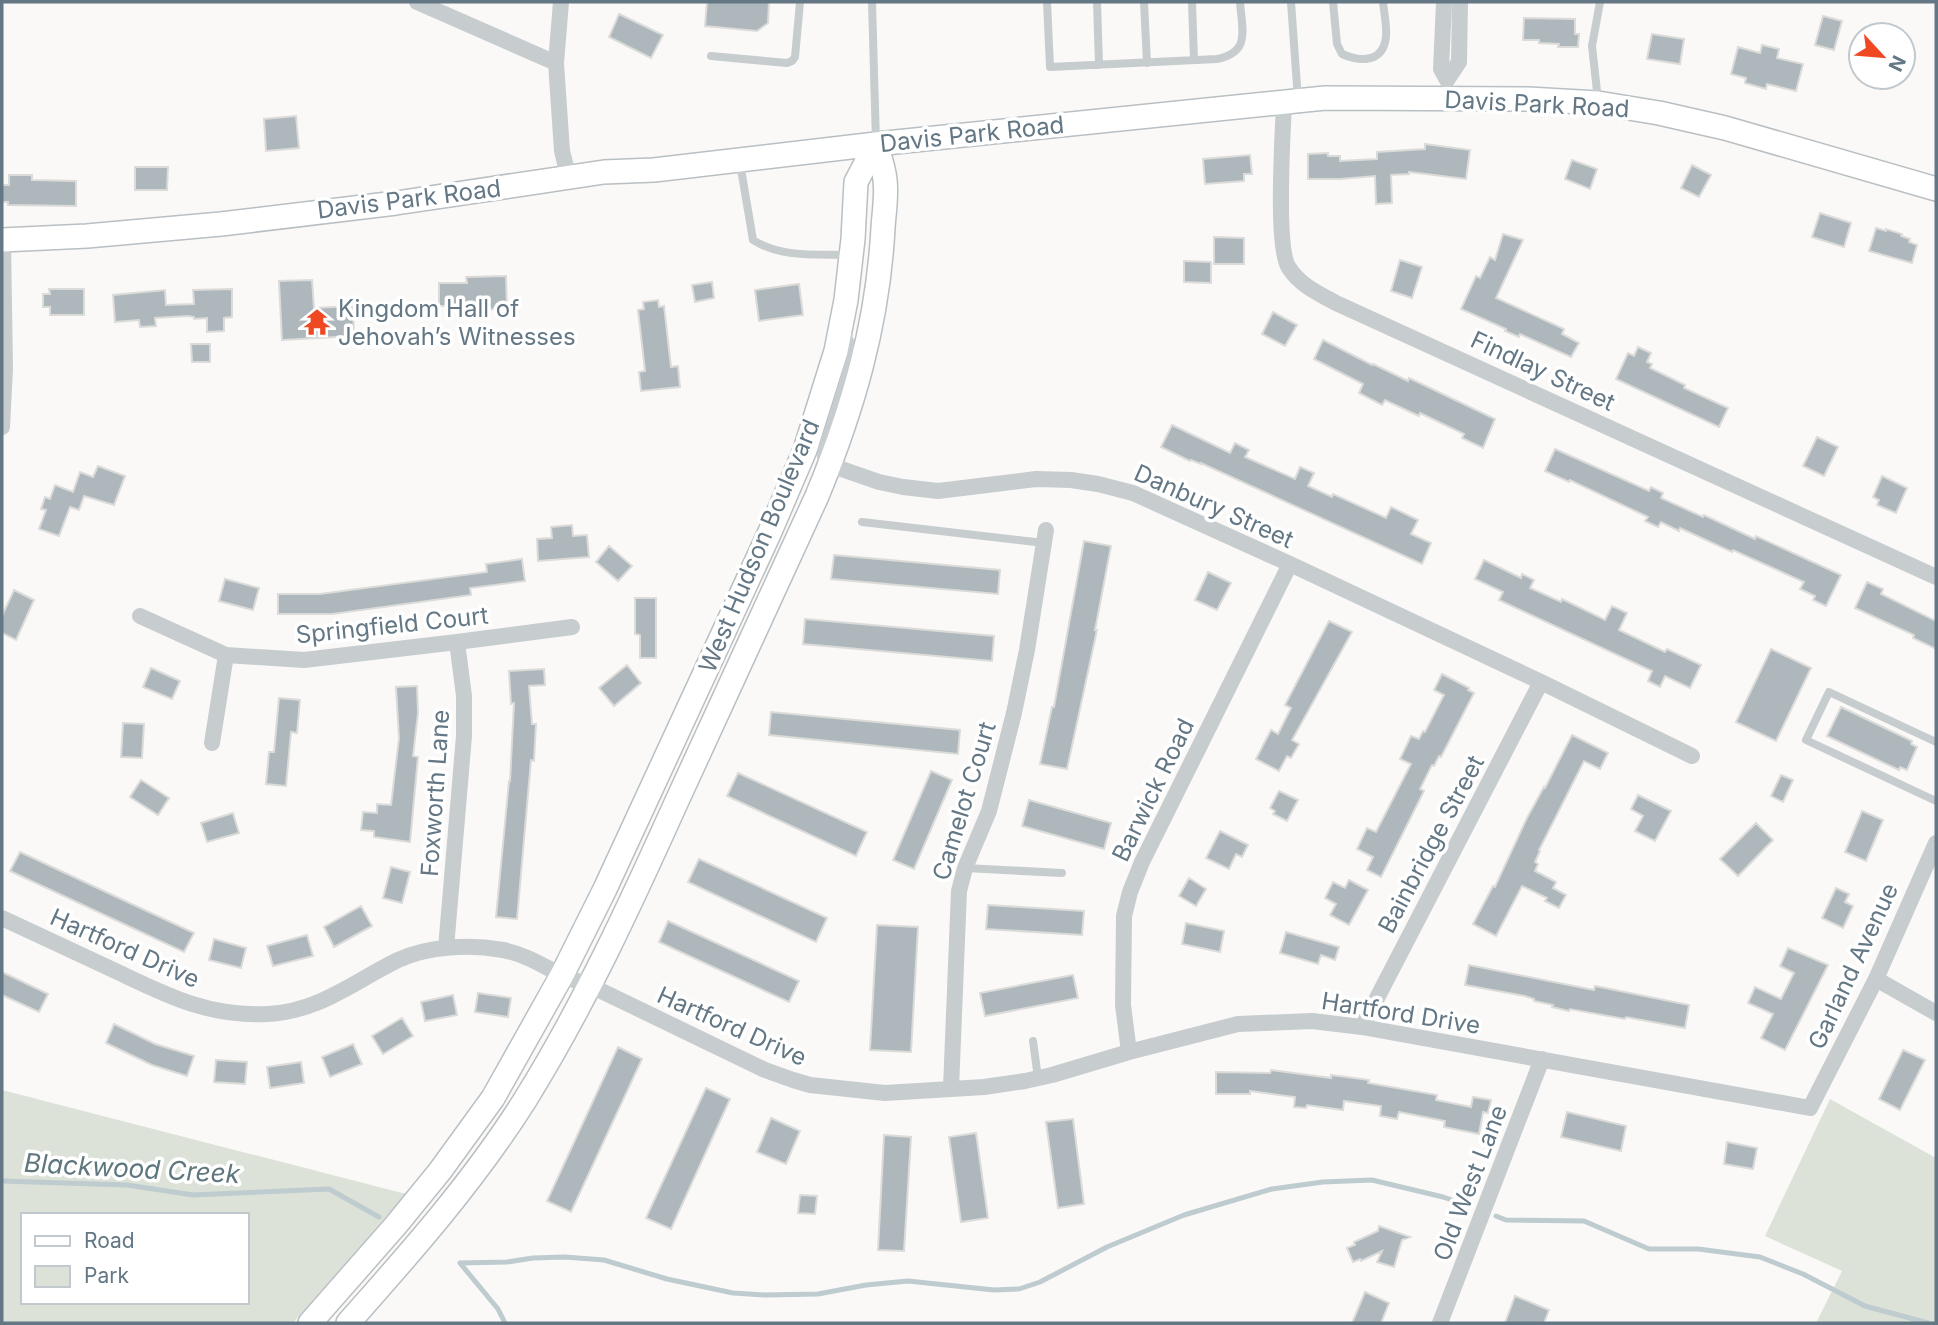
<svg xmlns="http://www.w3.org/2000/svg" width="1938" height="1325" viewBox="0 0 1938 1325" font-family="Inter,sans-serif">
<rect width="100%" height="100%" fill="#faf9f7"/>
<path fill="#dce2d8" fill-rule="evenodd" d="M2,1090l404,104 -113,129h-291zM23,1215h224v87h-224z
M1830,1099l106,59v165h-120l26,-52 -77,-35z"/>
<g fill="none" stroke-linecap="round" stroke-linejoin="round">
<path stroke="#becbcf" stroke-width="5" d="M2,1181l125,4 66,10 136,-6 50,28
M1496,1216l10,4 78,1 65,28h49l62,8 43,17 62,32 63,17
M460,1263l47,-1 26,-4 32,-1 39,3 63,19 66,14 32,2 53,-1 48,-9 42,-4 86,9 25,-1 21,-7 67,-35 77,-32 88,-26 51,-7 49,-2 71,17 27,9
M460,1263l38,46 7,14"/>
</g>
<path fill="#adb7bc" stroke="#dbdbd9" stroke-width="2" d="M707,2h62l-1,21 -11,8 -52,-5z
M619,14l44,21 -12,23 -42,-21z
M1823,16l19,5 -8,29 -19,-5z
M1524,18l51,1v15h4l-1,13h-20l1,-3 -20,-1v-3h-16z
M1652,34l32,5 -4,25 -33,-5z
M1762,45l17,4 -2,9 26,6 -7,27 -29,-7 -1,5 -21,-6 1,-5 -15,-4 7,-27 22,6z
M296,116l3,32 -33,3 -2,-32z
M1425,144l45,6 -4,29 -57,-7v2l-18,1 1,28 -16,1 -1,-28 -35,3h-32v-25l20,-1v3h12v5l37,-2v-7l48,-3z
M1250,155l2,19h-8v7l-39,3 -2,-25z
M1572,160l25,9 -7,20 -25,-10z
M1692,165l19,10 -12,22 -18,-9z
M135,167h33l-1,23h-32z
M9,175h23v5l44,1v25l-68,-1v-3h-6v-17h7z
M1820,213l31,10 -7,24 -32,-10z
M1876,228l10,3v-2l16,5 -1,2 9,3 -1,3 8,3 -5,18 -43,-12z
M1503,234l20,6 -27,58 68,31 -2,5 17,9 -8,14 -51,-23 -1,3 -14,-6 1,-2 -45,-20 15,-33 4,2 10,-21 5,3z
M1214,237l30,1v26h-30z
M1400,260l22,7 -10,31 -21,-7z
M1184,261l27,1v21l-27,-1z
M506,276l1,33 -42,1v-4h-26v-23h28l-1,-6z
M312,280l2,28 39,-2 1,30 -72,4 -3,-59z
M712,282l2,16 -19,4 -3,-17z
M799,284l4,31 -44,6 -4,-31z
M49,289h35v26h-34v-8h-7v-13h7z
M232,289v28l-8,1v13l-17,1v-14l-13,1v-2l-6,-1 -33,2 1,8 -16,1 -1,-7 -24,2 -2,-27 52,-5 1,15 28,-1 -1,-14z
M658,300l1,7 5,-1 7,61 7,-1 2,21 -39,4 -2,-19 6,-1 -7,-61 6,-1 -1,-7z
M1273,312l24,13 -12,21 -23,-12z
M1323,340l49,25 1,-1 35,17 1,-3 86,41 -12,29 -21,-10 2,-4 -44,-21 -1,3 -34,-16 -3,5 -23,-12 4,-9 -49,-25z
M191,344h19v18h-18z
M1638,347l13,6 -4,9 5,2 -2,4 35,17 -1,3 44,20 -9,19 -103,-48 12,-26 6,3z
M1172,425l58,28 5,-10 14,7 -4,7 50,22 5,-12 14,6 -6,13 24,11 1,-3 53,24 5,-11 27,13 -7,14 20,9 -9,21 -221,-101v1l-10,-4 -1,1 -29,-14z
M1817,437l21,10 -14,29 -21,-10z
M1555,449l94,42 2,-4 12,6 -2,5 42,19 1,-2 51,24 1,-3 85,39 -15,31 -13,-6 2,-4 -15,-7 4,-7 -71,-32 -1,2 -52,-24 -1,3 -18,-9 -3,5 -13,-6 3,-4 -78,-37 -1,2 -24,-11z
M98,466l27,10 -11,29 -30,-9 -5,14 -9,-3 -11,29 -20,-7 7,-19 -5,-1 4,-12 5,2 5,-14 18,7 7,-20 13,5z
M1882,476l25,12 -11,25 -19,-8 2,-5 -6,-3z
M572,525l1,11 14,-1 2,22 -51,4 -1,-22 15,-1 -1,-11z
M1084,541l27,5 -16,84h2l-30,139 -27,-5 12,-57h2z
M609,546l23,20 -14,15 -22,-19z
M834,555l166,15 -2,24 -167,-15z
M522,559l3,22 -55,7 1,7 -139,19h-54v-20h42l167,-22 -1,-8z
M1484,560l37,18 1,-4 12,6 -4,8 31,14 1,-3 43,21 7,-14 15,7 -8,17 46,22 2,-3 34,16 -11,23 -25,-12 -5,11 -12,-6 4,-10 -153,-71 4,-8 -28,-13z
M1208,572l23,11 -14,27 -22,-10z
M225,579l34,9 -6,22 -34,-9z
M1867,582l16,7 -2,5 55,27v28l-23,-11 1,-3 -59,-27z
M14,590l20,10 -18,40 -14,-7v-17z
M635,598h21v60h-16v-23l-5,-1z
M805,619l189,17 -2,25 -189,-17z
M1329,621l23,11 -60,108 7,4 -8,14 -4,-2 -8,15 -23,-12 15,-29 7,4 13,-26 -6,-3z
M1771,649l40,19 -35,73 -40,-19z
M627,665l14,18 -27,23 -15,-18z
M151,668l29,13 -8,18 -29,-12z
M544,669l1,16 -16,1 3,38h4l-2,37 -3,-1 -14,159 -21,-2 13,-136h1l4,-78 -3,1 -2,-33z
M1442,674l27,14 -1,2 6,3 -33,64 -2,-1 -5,10 -2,-1 -12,24 4,2 -43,86 -14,-7 6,-13 -16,-8 10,-21 9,4 35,-68 -11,-5 11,-23 8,3 4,-8 2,1 19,-37 -10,-5z
M417,686l1,27 -5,43 5,1 -8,85 -36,-5v-6l-13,-1 2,-18 14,1v-9l14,1 8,-67 -3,-51z
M279,698l21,2 -3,33 -6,-1 -5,54 -20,-2 3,-32h5z
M1841,707l71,34 -1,3 6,3 -10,23 -7,-3 -1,3 -72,-34z
M771,712l189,18 -2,24 -189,-19z
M123,723l21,1 -2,34 -21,-1z
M1572,735l36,18 -8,16 -16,-8 -45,89 1,1 -5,11 3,2 -3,7 21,11 -3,6 13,7 -7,13 -14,-7 2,-3 -25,-12 -26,50 -23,-12 20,-38 2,1 32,-69 17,-31 1,1z
M931,771l21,9 -38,89 -21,-9z
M738,773l129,59 -11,24 -129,-60z
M1781,775l12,5 -10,22 -12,-6z
M141,780l28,18 -11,17 -28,-18z
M1279,791l19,9 -11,21 -14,-7 2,-3 -5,-3z
M1638,795l33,16 -16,30 -20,-10 8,-15 -12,-7z
M1029,800l82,23 -7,26 -82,-23z
M1862,811l21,9 -17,41 -21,-9z
M233,813l6,20 -32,9 -6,-19z
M1756,823l17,17 -35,36 -18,-17z
M1220,831l28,14 -6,12 -6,-3 -7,15 -23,-11z
M20,852l174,81 -10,19 -174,-81z
M699,859l128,59 -11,24 -128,-60z
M391,867l19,5 -8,31 -19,-5z
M1189,878l17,11 -10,17 -17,-10z
M1349,880l19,10 -19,35 -19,-10 6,-11 -11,-6 8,-16 12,6z
M1836,888l13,6 -4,8 8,4 -10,22 -21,-10z
M988,905l96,6 -2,24 -96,-6z
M361,906l11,20 -38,21 -10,-20z
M668,921l131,60 -10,21 -130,-60z
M1186,923l38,8 -4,21 -38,-8z
M877,925l41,2 -7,125 -41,-2z
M1286,932l53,15 -4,13 -14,-5 -3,9 -38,-11z
M307,935l6,21 -40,10 -6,-20z
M214,939l32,9 -5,20 -32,-8z
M1788,948l40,17 -43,85 -24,-12 12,-24 -25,-11 7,-16 26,12 13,-26 -14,-7z
M1469,965l125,25 1,-4 94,19 -4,23 -59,-11 -1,2 -55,-10 -1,2 -17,-4 1,-2 -19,-4v-2l-9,-3 -60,-11z
M2,972l46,22 -9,18 -37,-17z
M1073,975l5,23 -93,18 -5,-23z
M478,993l33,5 -3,19 -33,-5z
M453,995l4,20 -32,6 -4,-19z
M402,1018l11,18 -30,18 -11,-18z
M114,1024l41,20 39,12 -7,20 -35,-11 -46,-22z
M353,1044l9,20 -32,13 -8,-20z
M618,1047l24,12 -71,153 -24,-11z
M1903,1050l22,10 -25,50 -21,-11z
M216,1060l31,2 -2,22 -31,-2z
M301,1062l3,21 -34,5 -3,-21z
M1271,1070l60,8v-3l38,5 -1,3 69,12 -1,5 35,7 2,-10 18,3 -3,13 -5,-1 -4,22 -35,-7 1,-6 -46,-9 -2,7 -17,-3 1,-10 -37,-5 -1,9 -36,-5 -1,3 -12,-1 1,-10 -45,-6v3h-34v-22l54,1z
M706,1088l24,11 -59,130 -25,-11z
M1567,1112l59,14 -5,25 -60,-14z
M771,1118l29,13 -14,33 -29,-12z
M1073,1119l11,85 -26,4 -12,-86z
M976,1133l12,85 -27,4 -12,-85z
M884,1135l27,2 -7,114 -26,-1z
M1727,1142l30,6 -4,21 -29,-5z
M800,1195l17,1 -2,18 -17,-1z
M1379,1226l31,11 -8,3 -8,27 -17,-5 5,-11 -21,10 -1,-2 -7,3 -6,-14 8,-3 -1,-3 24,-11z
M1365,1292l24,11 -8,20h-29z
M1515,1296l34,14 -5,13h-39z"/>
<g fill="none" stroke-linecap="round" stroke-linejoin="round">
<defs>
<path id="secondary" d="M2,240l85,-4 134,-12 175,-21 208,-31 50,-2 222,-26 449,-46 203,1 70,4 61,10 66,15 211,61
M310,1323l86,-98 44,-54 53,-73 69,-123 43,-86 164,-355 36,-84 31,-99 10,-51 7,-61 3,-57 20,-38
M348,1323c63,-71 126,-142 177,-223 59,-95 105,-195 151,-297 47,-102 94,-205 141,-307 36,-87 61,-173 66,-268 1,-16 4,-33 2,-48 -1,-12 -6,-25 -9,-36"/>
</defs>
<use href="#secondary" stroke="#b9bfc3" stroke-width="26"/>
<path stroke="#c7cccf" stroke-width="8" d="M872,2l4,140
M1047,2l3,65 167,-8c34,-7 25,-29 23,-57
M1097,2l2,63
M1144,2l3,61
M1192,2l2,58
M1291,2l7,98
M1333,2l4,42 5,10c18,8 41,9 44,-17 1,-12 -2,-24 -3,-35
M711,56l76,7 5,-2 3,-4 5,-55
M1598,100l-6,-54 8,-44
M740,163l13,77c28,18 63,14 95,15
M825,462l-4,-5 1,-8c6,-18 33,-94 28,-108 -1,-3 -3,-6 -5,-9
M862,522l182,21
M1936,742l-107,-50 -23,48 130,61
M965,868l97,5
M1033,1041l5,37"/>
<path stroke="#c7cccf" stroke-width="16" d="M417,2l139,61
M561,2l-5,61 6,88 7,28
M1444,2l-3,67 6,11 12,-18 1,-60
M1284,102c-1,30 -9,146 5,166 12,18 29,25 47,35l600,274
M2,427l3,-58 -2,-129
M830,465l49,17 24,5 35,4 98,-12 35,1 27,4 35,9 157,71 251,118 151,74
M140,616l86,39 78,5 153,-18 115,-15
M212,743l14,-88
M2,918c35,16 70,33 105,49 56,26 97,50 161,47 52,-3 85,-32 130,-54 31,-14 71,-16 105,-10 21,4 39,15 58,25 9,4 20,7 30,11l174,84 28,10 17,5 75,8 99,-6 41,-6 27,-6 77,-23 109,-28 74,-3 50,6 448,81 66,-129 60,-136
M446,948l18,-212v-40l-7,-54
M1876,979l60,34
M1362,1027l179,-345
M1129,1052l-6,-47 1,-89 6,-24 12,-30 148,-298
M951,1088l8,-197 6,-23 24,-57 25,-98 13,-63 19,-120
M1440,1323l102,-264"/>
<use href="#secondary" stroke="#fff" stroke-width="23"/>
</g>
<defs>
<symbol id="temple-bare" viewBox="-9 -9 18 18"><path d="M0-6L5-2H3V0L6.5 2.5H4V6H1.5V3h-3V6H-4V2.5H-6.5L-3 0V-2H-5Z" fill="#ee4923" stroke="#fff" stroke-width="2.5" paint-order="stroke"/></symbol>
</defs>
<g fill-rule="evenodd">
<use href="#temple-bare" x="298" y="303" width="38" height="38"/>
</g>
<g text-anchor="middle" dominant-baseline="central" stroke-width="7" stroke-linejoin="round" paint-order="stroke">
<g font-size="24" fill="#637784" stroke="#fff">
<text transform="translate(1537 104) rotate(3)">Davis Park Road</text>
<text transform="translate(972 134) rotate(-6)">Davis Park Road</text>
<text transform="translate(409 199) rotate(-7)">Davis Park Road</text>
<text transform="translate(1543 371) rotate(25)">Findlay Street</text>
<text transform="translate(1214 506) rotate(24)">Danbury Street</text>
<text transform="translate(759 546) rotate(-67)">West Hudson Boulevard</text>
<text transform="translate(392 625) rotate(-6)">Springfield Court</text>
<text transform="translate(1153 790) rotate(-64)">Barwick Road</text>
<text transform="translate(435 793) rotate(-86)">Foxworth Lane</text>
<text transform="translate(964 801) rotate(-73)">Camelot Court</text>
<text transform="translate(1431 844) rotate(-62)">Bainbridge Street</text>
<text transform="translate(125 948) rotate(24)">Hartford Drive</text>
<text transform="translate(1853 966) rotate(-65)">Garland Avenue</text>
<text transform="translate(1401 1013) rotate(9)">Hartford Drive</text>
<text transform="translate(732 1026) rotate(24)">Hartford Drive</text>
<text transform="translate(1470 1183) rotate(-69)">Old West Lane</text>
</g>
<g font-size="24" fill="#637784" stroke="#fff" text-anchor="start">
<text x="338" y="308">Kingdom Hall of<tspan x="338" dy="28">Jehovah’s Witnesses</tspan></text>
</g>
<g font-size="26" font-style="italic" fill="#5e767d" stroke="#fff">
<text transform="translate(132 1168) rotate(3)">Blackwood Creek</text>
</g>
</g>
<rect width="1938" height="1325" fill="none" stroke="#637784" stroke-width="7"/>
<rect x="21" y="1213" width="228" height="91" fill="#ffffff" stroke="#c1c9ce" stroke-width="2"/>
<rect x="35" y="1236" width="35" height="10" fill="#ffffff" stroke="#c1c9ce" stroke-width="2"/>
<text x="84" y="1248" font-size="21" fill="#637784">Road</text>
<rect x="35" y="1266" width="35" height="21" fill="#dce2d8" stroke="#c1c9ce" stroke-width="2"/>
<text x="84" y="1283" font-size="21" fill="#637784">Park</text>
<g transform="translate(1882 56) rotate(116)"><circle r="33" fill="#ffffff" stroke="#c1c9ce" stroke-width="2"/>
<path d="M0-5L12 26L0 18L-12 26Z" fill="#ee4923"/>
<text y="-10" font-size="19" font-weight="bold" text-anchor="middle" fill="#637784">N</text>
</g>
</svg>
